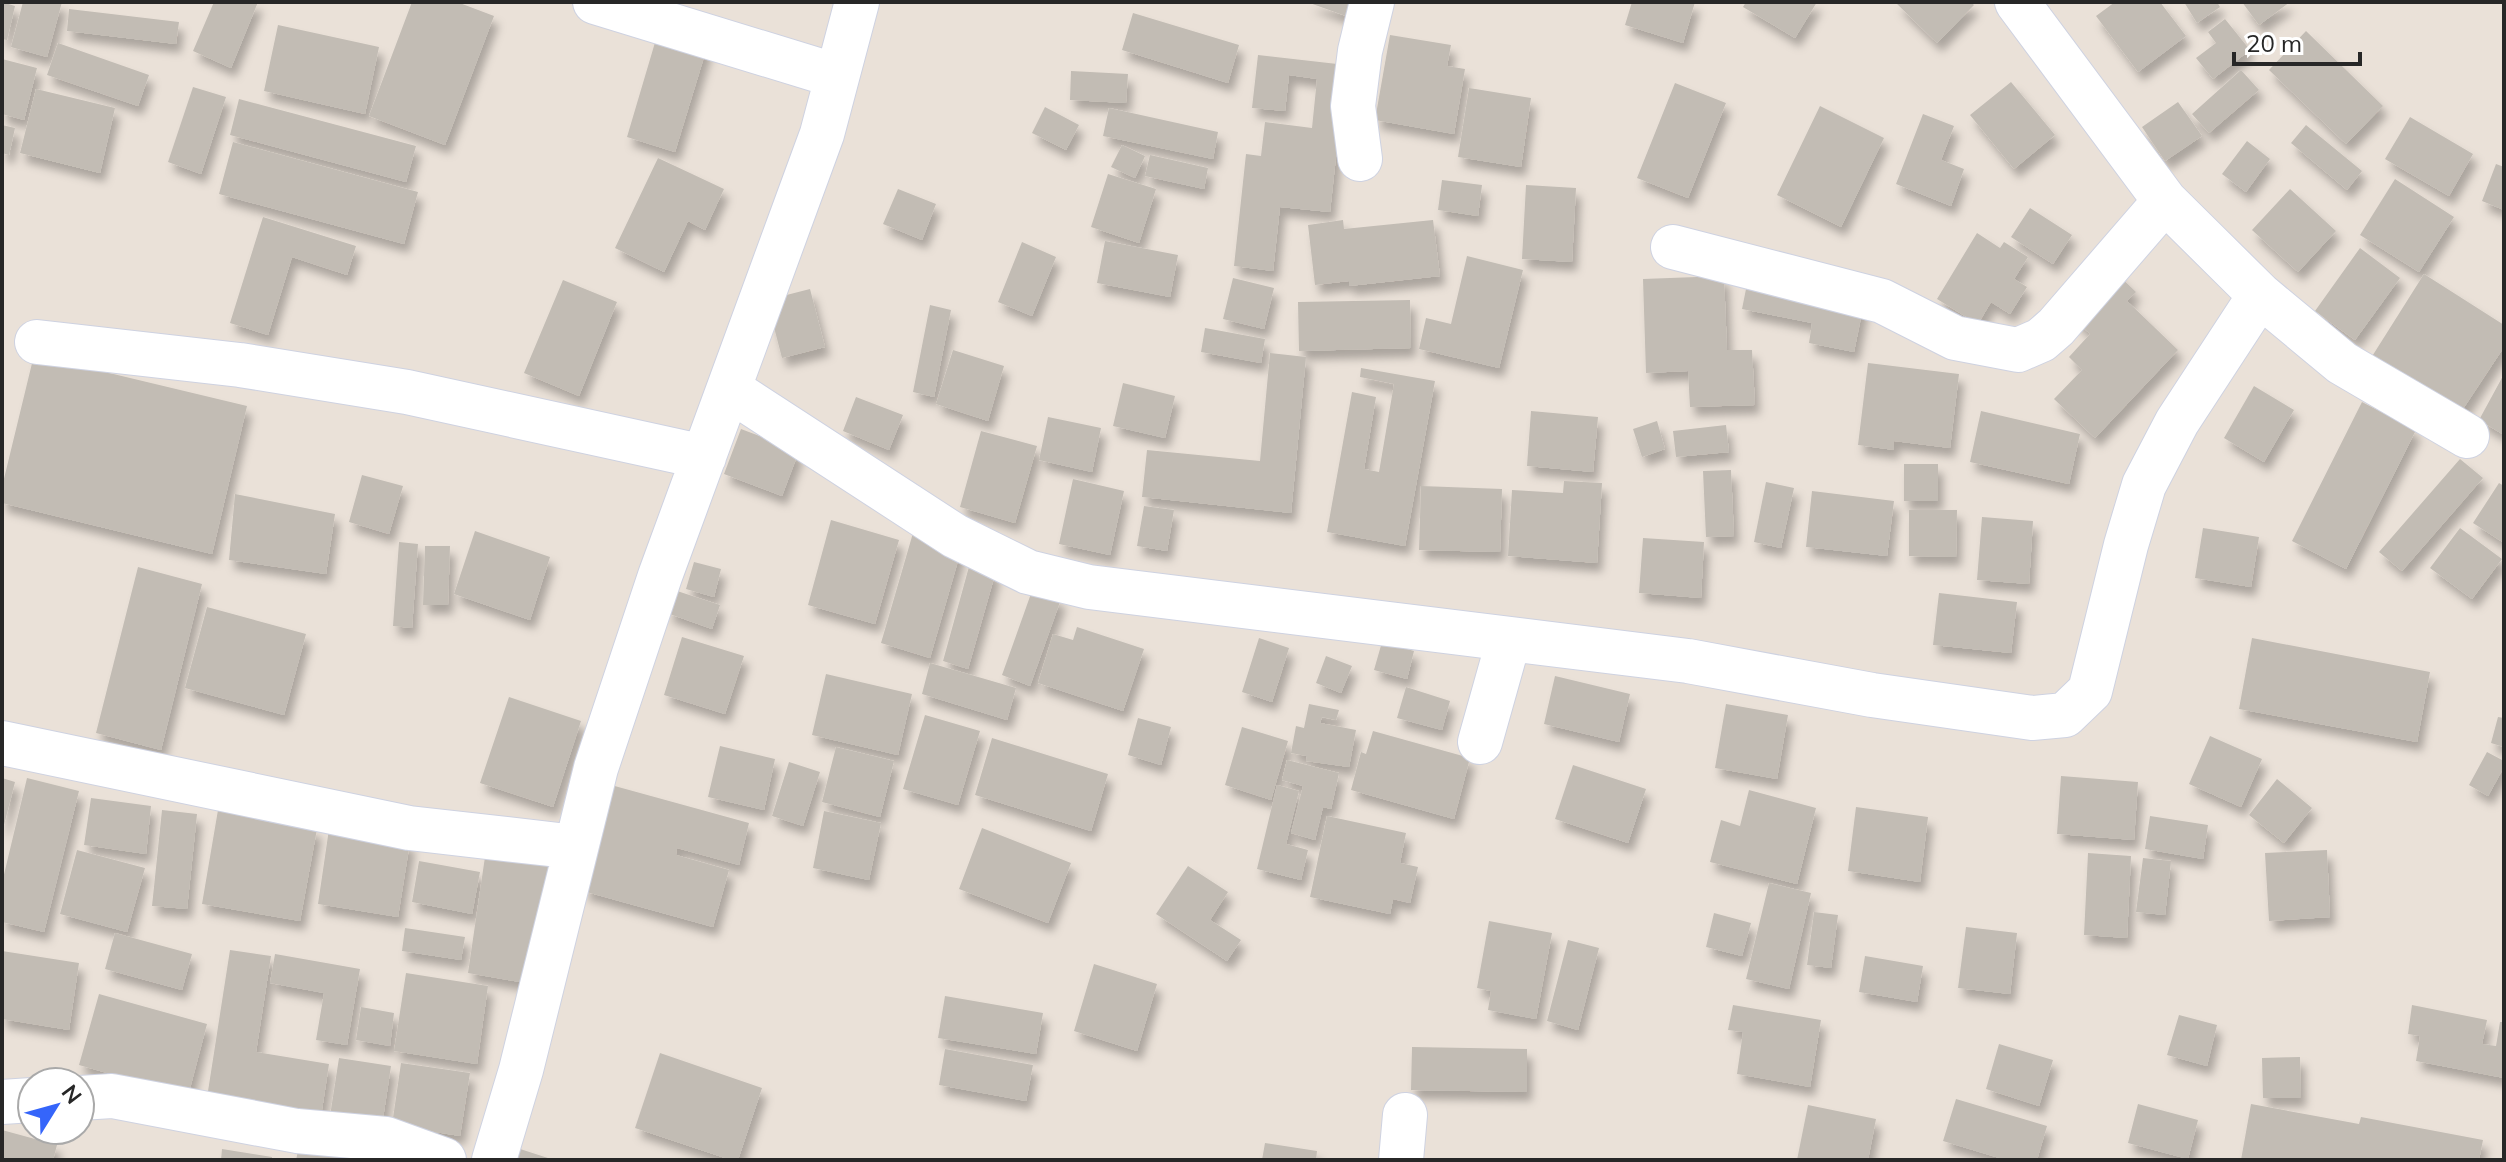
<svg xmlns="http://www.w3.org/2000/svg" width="2506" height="1162" viewBox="0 0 2506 1162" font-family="Mulish,sans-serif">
<defs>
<filter id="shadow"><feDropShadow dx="5" dy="9" stdDeviation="4" flood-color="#0004"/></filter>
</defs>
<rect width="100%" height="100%" fill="#eae1d8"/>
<path fill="#c2bcb4" filter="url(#shadow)" d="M2,2l13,4 -8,34 -5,-1z
M23,2h39l-15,55 -36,-10z
M214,2h44l-27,66 -38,-17z
M412,2h45l37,14 -49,129 -76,-29z
M1307,2h44l-5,14z
M1632,2h63l-12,41 -58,-18z
M1746,2h71l-22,36 -52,-31z
M1895,2h76l3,3 -37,38z
M2115,2h45l26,34 -48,36 -42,-56z
M2184,2h33l3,5 -23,16z
M2242,2h48l-31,23z
M69,9l110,13 -3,22 -109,-13z
M1133,13l106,32 -11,38 -106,-33z
M2225,19l25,31 -37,29 -17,-21 20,-15 -8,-11z
M278,25l101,22 -14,67 -101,-23z
M659,29l49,15 -33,108 -48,-15z
M2306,31l77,75 -37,38 -77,-74z
M1390,35l61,10 -4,21 18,3 -11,65 -79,-14z
M58,43l91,32 -11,31 -91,-31z
M1258,55l88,10 -16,147 -50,-5 -7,64 -39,-5 12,-112 15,2 4,-34 47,6 5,-49 -28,-4 -4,36 -33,-3z
M2,59l35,9 -13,52 -22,-6z
M2241,70l18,20 -50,43 -17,-19z
M1071,71l57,3 -2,29 -56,-3z
M2011,82l44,53 -41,34 -44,-54z
M1675,83l51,20 -38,95 -51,-20z
M193,87l33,10 -25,77 -33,-12z
M1469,88l62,10 -10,69 -63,-10z
M36,89l79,19 -15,65 -80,-20z
M239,99l177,47 -10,36 -176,-47z
M2178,102l24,34 -37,25 -23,-34z
M1820,106l64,32 -43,89 -64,-32z
M1045,107l34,18 -13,25 -34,-17z
M1109,108l109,24 -5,27 -110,-23z
M1923,114l31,12 -13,34 23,9 -13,37 -55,-22z
M2410,117l63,37 -24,42 -64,-37z
M2,125l13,3 -6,27 -7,-2z
M2306,125l56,46 -15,19 -56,-47z
M2247,141l23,18 -24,33 -24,-18z
M233,142l185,50 -14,52 -185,-50z
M1122,145l23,11 -10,22 -24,-11z
M1150,155l58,13 -4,21 -59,-13z
M658,158l66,31 -19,41 -17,-9 -24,51 -49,-24z
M2496,164l8,3v43l-22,-9z
M1108,174l48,15 -17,54 -48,-16z
M2395,179l59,38 -35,55 -59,-37z
M1442,180l40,5 -4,31 -40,-6z
M1526,185l50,3 -4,74 -50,-3z
M898,189l38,15 -14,36 -39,-16z
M2290,189l46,42 -38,41 -46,-42z
M2030,208l42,27 -19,29 -42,-27z
M263,217l93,29 -9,29 -55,-18 -24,78 -38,-12z
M1343,220l1,9 89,-9 7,56 -91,10v-5l-34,4 -7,-60z
M1977,233l23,15 4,-6 24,15 -14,22 13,8 -17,27 -19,-12 -13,22 -41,-25z
M1105,241l73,14 -8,42 -73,-14z
M1022,242l34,15 -24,59 -34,-14z
M2360,248l40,30 -45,62 -40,-29z
M1467,256l56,14 -24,98 -80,-19 7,-31 25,6z
M2109,266l27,26 -9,9 51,49 -83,88 -41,-39 28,-29 -13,-13 21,-23 -24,-23z
M1749,274l116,24 -11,54 -45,-9 3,-20 -70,-14z
M2424,274l80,51v22l-45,68 -88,-57z
M1724,276l3,74h25l3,55 -65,2 -2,-36 -42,2 -3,-94z
M1233,278l41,10 -10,41 -41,-10z
M563,280l54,22 -38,94 -55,-23z
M810,289l15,58 -43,11 -15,-58z
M1410,300l1,48 -112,3 -1,-49z
M930,305l21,5 -17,87 -21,-5z
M1205,328l60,11 -4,24 -60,-11z
M953,350l51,16 -16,55 -52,-17z
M1270,353l36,4 -15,156 -149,-16 5,-47 113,11z
M34,355l213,51 -35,148 -210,-51v-16z
M1868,363l91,11 -9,74 -56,-7v9l-36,-5z
M1361,368l74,13 -30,165 -78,-14 25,-140 24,5 -12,72 15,3 15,-88 -34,-7z
M2504,374v61l-25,-15z
M1123,383l52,13 -10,42 -52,-12z
M2254,386l40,24 -30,52 -40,-24z
M856,397l47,18 -14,35 -46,-19z
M2362,402l54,28 -70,139 -54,-28z
M1531,411l67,6 -5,55 -66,-6z
M1981,411l99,23 -11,50 -99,-22z
M1048,417l53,11 -9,44 -53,-12z
M1657,421l8,28 -23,8 -9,-28z
M1726,425l3,27 -53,5 -3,-26z
M741,429l58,22 -17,45 -58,-22z
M981,431l56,15 -22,77 -55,-16z
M2460,459l23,19 -81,93 -23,-19z
M1904,464h34v37h-34z
M1731,470l3,66 -28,1 -3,-66z
M362,475l41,11 -14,48 -40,-12z
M1073,479l51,12 -14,64 -51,-11z
M1564,481l38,2 -5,80 -89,-7 4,-66 51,3z
M1766,482l28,6 -13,60 -27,-6z
M2499,483l5,3v57l-31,-20z
M1421,486l81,3 -2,63 -81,-2z
M1812,491l82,10 -7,55 -81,-9z
M235,494l100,20 -9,60 -97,-14z
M1144,506l30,4 -7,41 -30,-5z
M1909,510h48l-1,47 -47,-1z
M1982,517l51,4 -4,63 -52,-4z
M831,520l68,20 -24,84 -67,-19z
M2203,528l56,9 -8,50 -56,-9z
M2460,528l42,31 -30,40 -42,-31z
M475,531l75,26 -20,63 -76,-26z
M913,533l49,14 -32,111 -49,-15z
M1643,538l61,4 -3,56 -62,-5z
M399,542l19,2 -6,84 -19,-2z
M425,546h25l-2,59h-25z
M694,562l27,7 -7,28 -28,-8z
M970,563l26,8 -28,98 -25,-8z
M138,567l64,17 -41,166 -65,-17z
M1033,588l28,11 -31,87 -28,-11z
M674,590l46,15 -8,24 -45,-16z
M1939,593l78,9 -6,51 -78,-8z
M207,607l99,27 -22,81 -99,-27z
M1077,627l67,22 -21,62 -85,-28 15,-49 20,6z
M682,637l62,19 -19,58 -61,-19z
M1259,638l30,10 -17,54 -30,-10z
M2252,638l178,34 -13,70 -178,-33z
M1382,642l32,9 -7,28 -33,-9z
M1326,656l26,10 -11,27 -25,-10z
M930,663l86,25 -9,32 -85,-26z
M826,674l86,20 -14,61 -86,-20z
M1555,676l75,18 -11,48 -75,-18z
M1406,687l44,14 -8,29 -45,-12z
M509,697l72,24 -28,86 -73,-24z
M1309,704l30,6 -3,10 -14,-3 -2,6 36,7 -7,37 -43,-6 1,-5 -16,-3 5,-27 8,2z
M1726,704l62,11 -11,64 -62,-11z
M925,715l55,16 -22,74 -55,-16z
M2498,717l6,1v29l-13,-4z
M1138,718l33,9 -10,38 -33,-10z
M1242,727l46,14 -17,59 -46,-15z
M1373,731l97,27 -16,61 -103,-29 10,-38 5,2z
M2210,736l52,23 -21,48 -52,-23z
M992,738l116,36 -17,57 -116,-36z
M720,746l55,13 -11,51 -56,-13z
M836,747l58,14 -14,56 -58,-15z
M2487,752l17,9v6l-16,29 -19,-11z
M1287,760l52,13 -8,36 -8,-2 -8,33 -24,-7 12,-47 -21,-6z
M789,762l31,10 -17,54 -31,-10z
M1573,765l73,24 -18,54 -73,-24z
M2061,776l77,6 -4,58 -77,-6z
M2,778l13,4 -12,47 -1,-1z
M27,778l52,13 -35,141 -42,-10v-39z
M2277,779l35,29 -28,35 -35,-28z
M611,785l138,38 -10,42 -62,-17 -1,7 53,15 -16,57 -130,-36z
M1277,785l22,6 -13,53 22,6 -7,30 -44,-11z
M1749,790l67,18 -19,76 -87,-22 11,-42 19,6z
M91,798l60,8 -5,48 -62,-9z
M1856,807l72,10 -8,65 -72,-11z
M162,810l35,4 -10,95 -35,-3z
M218,810l99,19 -17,92 -98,-17z
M824,811l57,12 -12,57 -56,-12z
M1327,816l79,17 -6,30 18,4 -8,36 -17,-4 -3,15 -80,-17z
M2150,816l58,9 -5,34 -58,-10z
M982,828l89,35 -23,60 -89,-34z
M329,829l81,13 -12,75 -80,-13z
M77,850l68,18 -18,64 -67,-18z
M486,850l64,10 -19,124 -63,-11z
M2327,850l3,67 -61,4 -4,-68z
M2088,853l43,3 -4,82 -43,-3z
M2143,858l28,3 -6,54 -29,-3z
M419,861l61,11 -8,42 -60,-12z
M1188,866l40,26 -18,28 31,20 -14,21 -71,-47z
M1769,883l42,10 -22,96 -43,-10z
M1814,912l24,3 -7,53 -24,-3z
M1714,913l37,10 -9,33 -36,-9z
M1489,921l63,12 -16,86 -48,-9 3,-19 -14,-3z
M1966,927l51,6 -7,61 -52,-6z
M405,928l60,9 -4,23 -59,-9z
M115,933l77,21 -10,36 -77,-21z
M1568,940l31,8 -21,82 -31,-9z
M230,950l41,6 -15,96 73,12 -9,59 -114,-19z
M2,951l77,12 -10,67 -67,-11z
M275,954l85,15 -13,76 -31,-5 8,-47 -54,-10z
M1865,956l58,10 -6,36 -58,-10z
M1094,964l63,20 -20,67 -63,-20z
M406,973l82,13 -11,78 -83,-13z
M99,994l108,30 -19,72 -109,-31z
M945,996l98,17 -7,41 -98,-16z
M1733,1005l88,15 -11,67 -73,-13 6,-42 -15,-2z
M2412,1005l75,15 -5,24 14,2 4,-24h4v56l-88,-17 4,-25 -12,-2z
M361,1007l33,6 -4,33 -34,-6z
M2179,1015l38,10 -10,41 -40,-11z
M1999,1044l54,16 -14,46 -53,-17z
M1412,1047l115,2v43l-116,-2z
M945,1049l88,16 -7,36 -87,-16z
M660,1053l102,35 -24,72h-7l-96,-32z
M2300,1057l1,41h-38l-1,-40z
M339,1058l52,8 -9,59 -52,-9z
M401,1063l69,10 -10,63 -68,-11z
M1956,1099l91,27 -10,34h-31l-63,-19z
M2138,1104l60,16 -10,39 -60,-16z
M2251,1104l108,20 2,-7 122,23 -4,20h-238z
M1808,1105l68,14 -8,41h-71z
M2,1130l55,15 -4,15h-51z
M300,1142l57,11 -1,7h-60z
M1265,1143l52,8 -1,9h-54z
M517,1148l34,11v1h-37z
M222,1149l50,8v3h-51z"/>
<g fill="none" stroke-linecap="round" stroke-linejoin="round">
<defs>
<path id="minor" d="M595,2l242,74
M2017,2l148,199 95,94 82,68 125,73
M1360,159l-7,-53 7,-55 12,-49
M1673,247l209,54 73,37 63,12 23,-10 15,-13 109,-126
M37,342l203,23 167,27 297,65
M729,389l226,147 73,36 61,15 599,74 184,34 160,23 33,-3 25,-24 36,-146 18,-60 33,-63 83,-127
M1480,742l29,-103
M2,743l407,85 167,19
M80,1098l32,-2 185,35 89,8 58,21
M2,1102l30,-2
M494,1160l27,-90 75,-302 64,-192 162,-442 35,-132
M1401,1160l4,-45"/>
</defs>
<use href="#minor" stroke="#ced2e1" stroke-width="46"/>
<use href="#minor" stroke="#fff" stroke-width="44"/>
</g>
<rect width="2506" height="1162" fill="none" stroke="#272727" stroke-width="8"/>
<g transform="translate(56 1106) rotate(53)"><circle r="38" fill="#ffffff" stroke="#a9a9a9" stroke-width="2"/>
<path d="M0-6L14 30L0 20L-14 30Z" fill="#3565fa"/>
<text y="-12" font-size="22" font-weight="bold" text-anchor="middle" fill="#272727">N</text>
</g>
<path d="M2234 52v12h126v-12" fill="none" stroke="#272727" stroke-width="4"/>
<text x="2246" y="52" font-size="24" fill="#272727" stroke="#ffffff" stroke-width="6" paint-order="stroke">20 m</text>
</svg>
